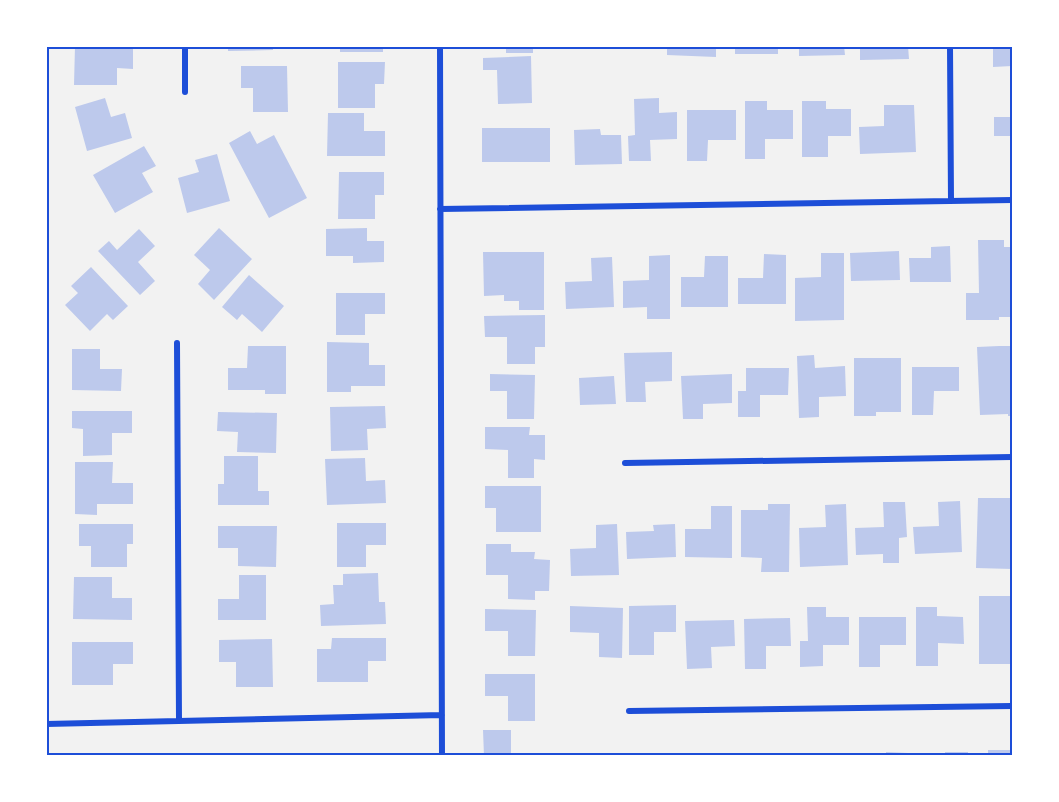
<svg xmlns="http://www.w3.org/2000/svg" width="1059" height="802" viewBox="0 0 1059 802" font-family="Ubuntu,sans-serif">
<rect width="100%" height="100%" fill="#f2f2f2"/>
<path fill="#bdc9ec" d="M75,46h58v23l-16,-1v17h-43z
M228,46h45v4l-45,1z
M340,46h43v6h-43z
M506,46h27v7h-27z
M667,46h49v11l-49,-2z
M735,46h43v8h-43z
M799,46h45l1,9 -46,1z
M860,46h48l1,13 -49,1z
M993,46h19v20l-19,1z
M531,56l1,47 -34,1 -1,-34h-14v-12z
M338,62h47l-1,22h-9v24h-37z
M241,66h46l1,46h-35v-24h-12z
M105,98l6,19 14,-4 7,25 -45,13 -12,-44z
M659,98v15l18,-1v27l-27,1 1,21h-22l-1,-25 7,-1 -1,-36z
M745,101h22v9h26v29h-28v20h-20z
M802,101h24v8h25v27h-23v21h-26z
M884,105h30l2,47 -56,2 -1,-27 25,-1z
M687,110h49v30h-28l-1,21h-20z
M328,113h36v18h21v25h-58z
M994,117h18v19h-18z
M482,128h68v34h-68z
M600,129l1,6h20l1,29 -47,1 -1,-35z
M250,131l7,13 17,-9 33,63 -38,20 -40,-75z
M144,146l12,20 -14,7 11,19 -38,21 -22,-38z
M217,154l13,47 -43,12 -9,-35 21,-6 -4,-12z
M339,172h45v23h-9v24h-37z
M219,228l33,31 -38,41 -16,-16 12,-14 -16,-15z
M367,228v13h17v21l-31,1v-7h-27v-27z
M139,229l16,17 -17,16 17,19 -15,14 -42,-44 11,-10 8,9z
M978,240h26v7h8v70h-13v3h-33v-27h13z
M950,246l1,36h-41l-1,-24h22v-11z
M899,251l1,29 -49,1 -1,-28z
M483,252h61v58h-25v-9h-15v-6l-20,1z
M821,253h23v67l-49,1v-43l26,-1z
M764,254l22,1v49h-48v-26h25z
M670,255v64h-23v-12l-24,1v-27l26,-1v-24z
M705,256h23v51h-47v-30h23z
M612,257l2,50 -48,2 -1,-27 27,-1 -1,-23z
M91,267l37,39 -15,14 -6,-6 -17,17 -25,-26 13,-12 -7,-7z
M249,275l35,31 -22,26 -20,-18 -5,6 -15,-13z
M336,293h49v21h-20v21h-29z
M545,315v32h-10v17h-28v-27h-22l-1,-21z
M327,342l42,1v22h16v21h-34v6h-24z
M248,346h38v48h-21v-4h-37v-22h19z
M999,346h13v70h-4v-2l-28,1 -3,-68z
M72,349h28v20h22l-1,22 -49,-1z
M672,352v29l-27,1 1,20h-20l-2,-49z
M814,355l1,13 30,-2 1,30 -27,1v20l-20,1 -2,-62z
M854,358h47v54h-25v4h-22z
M912,367h47v24h-25l-1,24h-21z
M746,368h43l-1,27h-28v22h-22v-26h8z
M490,374l45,1 -1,44h-27v-28h-17z
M732,374v29l-29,1v15h-20l-2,-43z
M614,376l2,28 -36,1 -1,-27z
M385,406l1,22 -19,1 1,21 -37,1 -1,-44z
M72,411h60v22h-20v22l-29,1v-27l-11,-1z
M218,412l59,1 -1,40 -39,-1 1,-20 -21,-1z
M485,427h45l-1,8h16v25l-11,-1v19h-26v-28l-23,-1z
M224,456h34v35h11v14h-51v-21h6z
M365,458l1,23 19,-1 1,23 -59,2 -2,-46z
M75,462h38l-1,21h21v21h-36v11l-22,-1z
M485,486h56v46h-45v-24h-11z
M978,498h34v71l-36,-1z
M960,501l2,51 -47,2 -2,-27 26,-1 -1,-24z
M883,502h22l2,35 -8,1v25h-16v-9l-27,1 -1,-27 29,-1z
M768,504h22l-1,68h-28l1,-14 -21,-1v-47h27z
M846,504l2,61 -48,2 -1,-39 27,-1 -1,-22z
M711,506h21v52l-47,-1v-28h26z
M337,523h49v22h-20v22h-29z
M79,524h54v20h-6v23h-36v-21h-12z
M617,524l2,51 -48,1 -1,-27 26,-1v-23z
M675,524l1,33 -49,2 -1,-27 28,-1 -1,-6z
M218,526h59l-1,41 -38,-1v-18h-20z
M486,544h25v8h24l-1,7 16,1 -1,31h-14v9l-27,-1v-24h-22z
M378,573l1,29h6l1,22 -65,2 -1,-21 14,-1 -1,-19h10v-11z
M239,575h27v45h-48v-21h21z
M74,577h38v21h20v22l-59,-1z
M979,596h33v68h-33z
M676,605v27h-22v23h-25v-49z
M570,606l53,2 -1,50 -23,-1v-24l-29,-1z
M807,607h19v10h23v28h-26v21l-23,1v-26h8z
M916,607h21v9l26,1 1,27 -26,-1v23h-22z
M485,609l51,1 -1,46h-27v-25h-23z
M859,617h47v28h-26v22h-21z
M790,618l1,28h-25v23h-21l-1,-50z
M734,620l1,26 -24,1 1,21 -25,1 -2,-48z
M332,638h54v23h-18v21h-51v-33h14z
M272,639l1,48h-37v-25h-17v-22z
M72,642h61v22h-20v21h-41z
M485,674h50v47h-27v-25h-23z
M483,730h28v26h-27z
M988,750h24v6h-24z
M886,752l22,1v3h-22z
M945,752h23v4h-23z"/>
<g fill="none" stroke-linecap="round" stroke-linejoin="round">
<path stroke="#1d4ed8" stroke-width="6" d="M185,46v46
M440,46l2,710
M950,46l1,155
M440,209l572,-9
M177,343l2,377
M625,463l387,-6
M629,711l383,-5
M46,724l396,-9"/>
</g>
<rect width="1059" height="802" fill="none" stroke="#ffffff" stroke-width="96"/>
<rect x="48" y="48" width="963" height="706" fill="none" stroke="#1d4ed8" stroke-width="2"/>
</svg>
